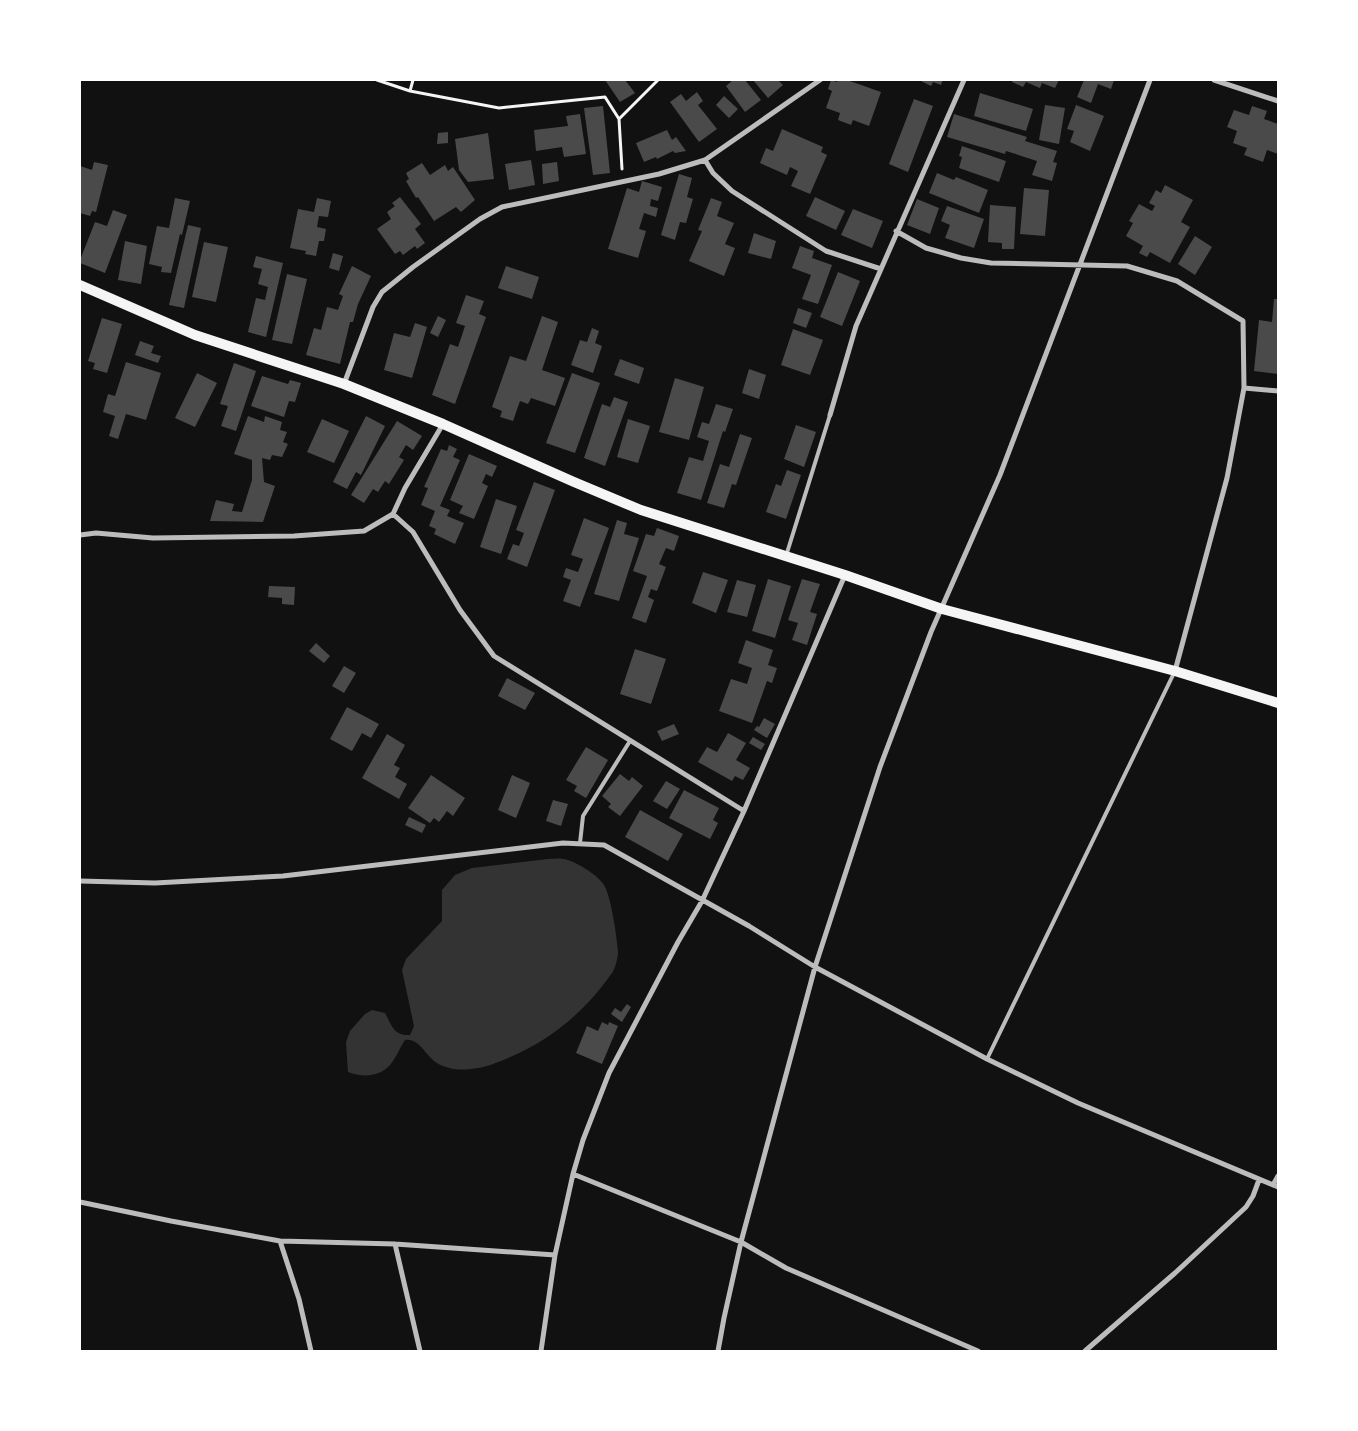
<svg xmlns="http://www.w3.org/2000/svg" width="1358" height="1431" viewBox="0 0 1358 1431" font-family="'Sofia Sans Condensed',sans-serif">
<rect width="100%" height="100%" fill="#111"/>
<path fill="#333" d="M548,859c5,0 10,-1 15,0 11,1 35,16 41,26 7,11 13,53 14,67 0,6 -3,17 -6,21 -31,44 -69,73 -119,91 -17,6 -40,9 -56,-1 -12,-7 -17,-25 -32,-23 -5,7 -7,14 -12,21 -10,16 -29,17 -45,11l-2,-30 4,-11 15,-17 7,-4 13,3c7,13 9,23 25,22l4,-9 -12,-56 4,-11 36,-38v-31l13,-15 17,-7z"/>
<path fill="#4a4a4a" d="M605,80h20l10,13 -15,9z
M733,80h12l16,20 -16,12 -19,-26z
M753,80h25l5,5 -15,13z
M831,80l6,2 1,-2h9l34,12 -12,34 -16,-6 -2,5 -13,-5 2,-7 -14,-5 6,-17 -4,-2z
M919,80h24l-2,5 -8,-3 -2,4z
M1013,80h46l-4,8 -13,-5 -2,5 -14,-6 -3,5 -11,-5z
M1084,80h30l-3,9 -13,-5 -7,19 -14,-6z
M697,92l6,9 -5,4 19,24 -18,13 -29,-40 11,-8 5,7z
M980,93l53,16 -7,22 -52,-15z
M724,96l14,13 -9,9 -13,-13z
M914,99l19,7 -25,66 -19,-8z
M1045,105l20,3 -6,36 -20,-4z
M1076,105l28,11 -14,35 -20,-9 4,-11 -7,-2z
M603,106l7,67 -17,2 -9,-67z
M1252,106l15,5 -3,8 14,5v30l-11,-4 -4,12 -19,-7 3,-7 -14,-5 4,-12 -10,-4 7,-17 15,5z
M580,114l6,40 -22,3 -2,-10 -26,4 -2,-21 34,-4 -2,-10z
M954,114l73,23 -2,4 32,10 -4,11 4,1 -5,18 -20,-6 5,-14 -31,-10 -1,3 -58,-17z
M782,129l41,18 -2,5 6,3 -17,39 -19,-8 7,-15 -8,-4 -3,8 -27,-12 6,-15 7,3z
M667,130l5,10 4,-3 10,14 -11,2 -2,-2 -16,8 -1,-2 -12,5 -8,-19z
M448,132v11l-11,1 1,-11z
M488,133l6,46 -26,3 -9,-12 -4,-31z
M962,146l44,15 -7,21 -40,-14 3,-11 -3,-1z
M531,160l4,25 -26,5 -4,-26z
M94,162l14,3 -12,47 -4,-1 -2,5 -10,-3v-47l12,4z
M557,162l2,19 -16,3 -1,-20z
M422,163l8,12 15,-10 3,6 5,-4 22,33 -14,12 -5,-5 -22,14 -16,-24 -2,1 -10,-17 3,-2 -3,-6z
M937,173l17,7 2,-3 32,13 -9,23 -50,-20z
M679,174l13,4 -5,19 6,2 -7,24 -6,-1 -5,18 -14,-5z
M642,181l20,6 -4,14 -7,-2 -1,7 8,2 -2,9 -12,-4 -5,16 7,2 -8,27 -30,-9 19,-61 12,4z
M1165,185l28,15 -12,22 9,5 -20,36 -20,-11 -3,5 -8,-4 4,-7 -17,-10 7,-13 -4,-2 10,-17 13,7 3,-5 -6,-3 7,-13 5,3z
M1024,188l25,2 -4,46 -25,-2z
M400,197l21,27 -6,5 10,14 -8,6 -2,-3 -12,9 -3,-4 -5,3 -18,-25 14,-10 -4,-7 8,-6 -3,-3z
M815,197l30,14 -9,19 -30,-14z
M175,198l15,3 -8,34 -2,-1 -9,39 -10,-1 1,-5 -13,-3 8,-38 12,2z
M317,198l14,3 -3,16 -9,-1 -2,11 9,2 -2,12h-5l-3,15 -11,-2 1,-3 -16,-3 8,-39 16,3z
M711,198l11,4 -5,14 17,7 -9,21 10,4 -11,28 -35,-15 13,-30 -4,-1z
M917,199l22,9 -9,26 -23,-9z
M990,205l26,2 -2,42h-12v-6l-14,-1z
M947,206l37,13 -10,29 -29,-10 5,-13 -9,-4z
M853,209l30,12 -11,27 -31,-13z
M113,210l14,5 -22,58 -25,-10v-3l15,-38 12,4z
M188,225l13,3 -17,80 -15,-3z
M754,233l22,8 -5,18 -23,-6z
M1195,236l17,11 -17,28 -17,-11z
M125,241l22,5 -6,38 -23,-4z
M204,242l24,5 -12,55 -24,-5z
M800,246l14,5 -2,7 20,7 -14,39 -16,-5 9,-24 -19,-7z
M333,253l10,3 -4,15 -10,-3z
M256,256l27,7 -17,74 -18,-5 8,-34 9,2 3,-13 -10,-3 4,-15 -9,-2z
M352,266l19,10 -13,28 -5,18h-3l-10,42 -34,-9 8,-27 7,2 6,-23 11,3 5,-14 -4,-2z
M506,266l33,11 -7,22 -34,-11z
M838,272l22,9 -18,45 -22,-9z
M287,274l20,5 -15,65 -20,-4z
M466,295l18,6 -5,13 7,3 -31,87 -23,-9 18,-51 8,3 7,-21 -9,-3z
M1274,299h4v75l-24,-3 5,-51 13,2z
M798,308l14,5 -6,15 -13,-5z
M438,316l8,4 -8,17 -8,-4z
M542,316l16,6 -16,48 23,8 -10,28 -24,-8 -3,6 -8,-3 -7,20 -13,-4 2,-6 -10,-4 18,-51 16,5z
M102,318l20,6 -15,49 -14,-4 2,-6 -7,-2z
M415,323l12,4 -15,51 -28,-8 10,-37 16,4z
M592,328l7,3 -4,12 7,3 -9,27 -22,-8 9,-25 7,2z
M793,329l30,11 -13,35 -29,-10z
M140,341l14,5 -3,7 10,3 -3,7 -23,-8z
M620,359l24,9 -5,16 -25,-9z
M126,362l35,11 -15,47 -20,-6 -8,25 -9,-3 6,-20 -12,-4 5,-18 7,2z
M234,363l22,8 -20,60 -15,-5 7,-20 -8,-2z
M749,369l17,6 -7,24 -17,-6z
M197,373l20,10 -22,44 -20,-9z
M572,373l28,10 -25,70 -29,-10z
M262,376l26,8 2,-4 11,3 -6,19 -6,-1 -5,16 -33,-11z
M675,378l29,9 -15,53 -30,-8z
M614,397l14,5 -23,64 -21,-8 18,-54 8,3z
M716,404l17,5 -8,23 -2,-1 -22,69 -24,-7 12,-36 14,4 6,-20 -12,-4 5,-15 7,2z
M248,416l16,6 1,-6 17,6 -2,8 7,2 -4,10 5,2 -6,13 -10,-2 -2,5 -8,-2 2,24 11,4 -12,36 -53,-1 6,-21 18,4 -2,7 10,1 10,-32v-20l-18,-6z
M366,416l19,10 -24,49 -5,-3 -9,17 -14,-7z
M322,419l27,12 -15,32 -27,-11z
M628,419l22,7 -12,37 -21,-6z
M397,421l25,15 -9,14 -7,-5 -7,12 5,3 -15,24 -4,-3 -7,11 -5,-3 -9,14 -13,-8z
M796,425l20,7 -12,35 -20,-8z
M740,434l12,4 -16,47 -4,-1 -8,24 -17,-5 13,-39 9,3z
M449,445l8,4 -4,8 7,3 -20,46 10,4 -3,6 17,7 -9,21 -21,-10 2,-5 -7,-3 6,-15 -14,-6 7,-17 -4,-1 17,-38 6,2z
M469,454l28,12 -5,11 -6,-3 -4,9 6,3 -14,33 -15,-6 4,-7 -13,-6z
M787,470l14,5 -15,44 -20,-7 10,-28 5,2z
M534,482l21,8 -28,77 -20,-8 6,-15 6,2 5,-13 -8,-3z
M496,499l21,7 -16,48 -21,-7z
M584,518l25,10 -29,79 -17,-6 8,-21 -8,-3 3,-9 12,4 5,-13 -12,-4z
M617,520l10,3 -3,11 15,4 -20,63 -25,-7z
M657,528l22,8 -5,15 -8,-3 -7,16 7,3 -9,24 -6,-2 -3,8 6,3 -8,23 -14,-5 15,-42 -14,-5 13,-37 8,2z
M703,572l25,8 -12,33 -24,-10z
M768,579l23,7 -16,52 -23,-7z
M802,579l18,5 -10,28 7,2 -10,31 -15,-5 6,-17 -10,-3z
M737,580l19,5 -9,32 -20,-5z
M269,586l26,1 -1,18 -12,-1v-6l-14,-1z
M746,640l27,10 -5,15 9,3 -5,15 -5,-2 -15,42 -33,-12 12,-32 16,5 5,-16 -14,-5z
M316,643l14,13 -6,7 -15,-12z
M635,649l31,10 -15,45 -31,-10z
M344,666l12,7 -12,20 -12,-7z
M507,678l28,15 -10,17 -27,-14z
M347,707l32,17 -8,14 -9,-5 -10,18 -22,-12z
M764,718l11,6 -8,14 -13,-8 3,-4 2,1z
M674,724l5,10 -17,7 -5,-10z
M728,733l18,10 -10,17 14,8 -7,12 -8,-4 -3,5 -34,-19 9,-15 10,5z
M387,734l18,11 -11,20 6,3 -5,9 12,7 -8,15 -37,-21z
M753,737l12,7 -4,6 -12,-7z
M586,747l22,13 -22,38 -12,-7 3,-5 -11,-6z
M620,774l9,7 3,-4 11,9 -23,30 -12,-9 3,-3 -9,-8z
M431,775l34,23 -12,18 -6,-5 -8,11 -5,-4 -4,5 -22,-15z
M512,775l18,8 -14,35 -18,-8z
M666,781l14,8 -13,20 -14,-8z
M684,790l35,18 -6,12 5,3 -8,16 -41,-21z
M553,800l15,4 -7,22 -15,-5z
M640,810l43,24 -15,27 -43,-24z
M409,817l17,8 -4,8 -17,-8z
M627,1004l4,3 -9,15 -11,-8 4,-6 6,4z
M602,1022l6,3 1,-3 9,4 -16,38 -26,-11 11,-27 11,5z"/>
<g fill="none" stroke-linecap="round" stroke-linejoin="round">
<path stroke="#f5f5f5" stroke-width="3" d="M377,80l33,11 89,17 106,-11 14,22 3,50
M410,91l3,-11
M619,119l39,-39"/>
<path stroke="#bcbcbc" stroke-width="4" d="M786,556l44,-141
M580,843l3,-27 47,-75
M987,1059l187,-386"/>
<path stroke="#bcbcbc" stroke-width="5" d="M1214,80l64,21
M705,160l8,13 19,18 94,60 55,18
M896,231l30,17 35,10 30,5 136,3 50,15 66,40 1,67 -17,90 -52,193
M344,384l29,-77 9,-15 31,-25 67,-48 22,-12 157,-33 46,-14 115,-80
M1244,388l34,3
M830,415l26,-89 108,-246
M393,514l20,18 47,78 34,46 250,155
M80,535l16,-2 57,5 141,-2 70,-5 29,-17 12,-26 38,-64
M80,881l75,2 128,-7 280,-33 41,2 145,81 66,41 172,92 91,44 200,84
M573,1174l168,68 45,26 192,83
M1273,1185l5,-9
M80,1202l91,19 109,20 19,58 12,52
M280,1241l115,3 160,11
M395,1244l25,107
M541,1351l14,-96 18,-81 10,-34 26,-67 69,-131 24,-41 42,-90 101,-236
M718,1351l6,-33 17,-76 74,-275 65,-200 51,-135 69,-157 150,-395
M1085,1351l90,-78 71,-66 7,-11 6,-16"/>
<path stroke="#f5f5f5" stroke-width="10" d="M80,285l115,50 149,49 99,40 131,58 67,28 204,65 97,34 233,62 103,32"/>
</g>
<rect width="1358" height="1431" fill="none" stroke="#ffffff" stroke-width="162"/>
</svg>
